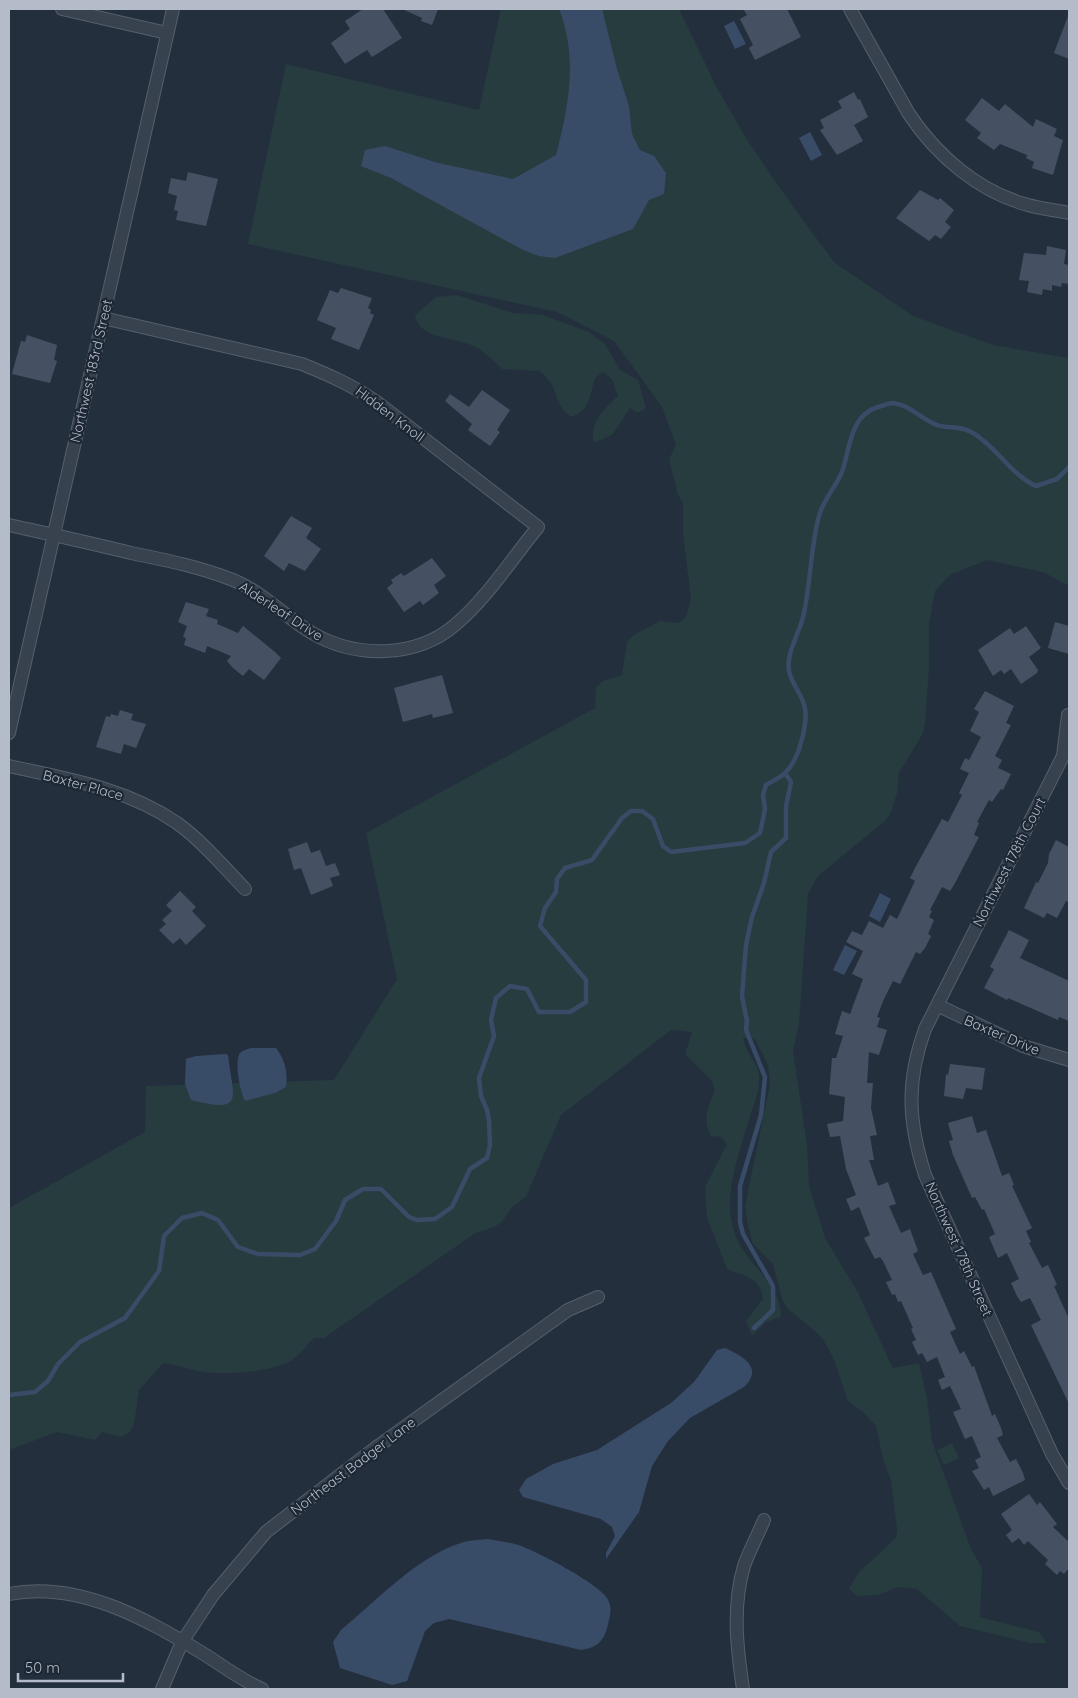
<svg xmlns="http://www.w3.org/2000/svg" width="1078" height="1698" viewBox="0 0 1078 1698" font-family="Quicksand,sans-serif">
<rect width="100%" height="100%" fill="#242f3e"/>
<path fill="#263c3f" d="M501,9h178l38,79 32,55 40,58 45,61 79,54 80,29 76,13v228l-26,-14 -56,-12 -37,15 -15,16 -6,34v43l-4,56 -3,11 -23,38 -2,20 -6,19 -5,8 -68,56 -10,18 -9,129 -6,28 14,94 2,41 16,52 32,53 36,77 26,-5 8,36 5,42 39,108 11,19 -2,49 59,15 8,11h-17l-70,-17 -43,-37 -19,-2 -20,8 -21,1 -8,-7 9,-16 38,-35 1,-9 -6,-49 -7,-17 -8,-37 -13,-14 -15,-11 -15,-44 -9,-16 -8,-9 -29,-24 -5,-9 -9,-35 -20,-20 -5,-18 -3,-20 25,-122 -2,-19 -13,-26 -12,-1c2,14 15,25 16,38 1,13 -4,25 -8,37 -10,36 -28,78 -18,115 8,34 48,52 48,89l-15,5 -14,14 -6,-15 17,-22c-2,-21 -18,-23 -36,-30l-20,-52 -2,-30 22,-43 -6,-7 -10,-1c-9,-16 -3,-30 4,-46l-3,-9 -27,-27 7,-22 -21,-2 -110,85 -35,82 -14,10 -10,15 -8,5 -20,7 -150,104h-10c-7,7 -13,16 -22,22 -19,12 -65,15 -87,12 -15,-1 -27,-8 -42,-9l-24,27 -5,34 -5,9 -8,4 -19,-5 -7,8 -38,-8 -48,18v-242l136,-76 1,-46 188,-6 63,-101 -31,-146 229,-125 1,-21 7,-6 19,-6 5,-33 7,-7 26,-14 19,2 7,-6 5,-18 -8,-65v-31l-5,-8 -9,-36 7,-14 -14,-38 -48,-66 -57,-29 -309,-68 38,-180 193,46z
M457,295l56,18 30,2 46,17 16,12 15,26 18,10 8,28 -8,5 -8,-5 -18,27 -18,8c-5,-22 10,-33 24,-47l-6,-17 -9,-7 -8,6c-5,16 -5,33 -23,39 -12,-7 -14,-17 -19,-30 -2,-6 -9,-11 -13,-16l-38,-2c-9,-9 -19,-19 -31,-24 -19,-8 -52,-6 -56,-30l21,-18z
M952,1443l7,15 -15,7 -7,-15z"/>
<path fill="#394c67" d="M559,9h43l15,60 12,37 3,28 8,16 14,6 12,17 -2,21 -15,6 -16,29 -78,29 -16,-2 -16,-6 -132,-72 -30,-12 4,-16 20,-4 53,17 75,16 43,-24c13,-49 22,-98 3,-146z
M734,21l12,23 -11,5 -11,-23z
M810,132l12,23 -11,6 -12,-23z
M880,893l11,6 -11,23 -11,-6z
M845,945l12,6 -13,24 -11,-5z
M251,1048h25c9,12 12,24 10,39l-11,6 -30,8c-5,-9 -11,-39 -5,-48 3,-3 8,-4 11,-5z
M226,1054l2,1c5,44 18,59 -37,45l-6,-16 1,-25 10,-3z
M725,1348c18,8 39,20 19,39l-54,31 -22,23 -16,25 -13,46 -33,47v-6l9,-17 -3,-9 -11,-8 -78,-22 -4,-7 7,-11 27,-15 44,-14 74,-47 23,-21 23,-32z
M488,1539c10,2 20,3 30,6 17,5 81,39 89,53 6,10 3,19 0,30 -4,15 -12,20 -26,22l-132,-31 -15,4 -9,8 -18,50 -15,4 -52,-17 -7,-26 8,-12c34,-28 77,-74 120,-87 8,-3 18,-3 27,-4z"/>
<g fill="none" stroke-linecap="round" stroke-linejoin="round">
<path stroke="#394c67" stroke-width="4.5" d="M754,1328l19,-18v-24l-30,-52 -3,-12v-36l21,-71 4,-38 -19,-47 1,-9 -5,-25 4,-51 6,-28 12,-34 7,-31 15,-14v-32l5,-24 -6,-9
M9,1395l26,-3 13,-11 10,-17 22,-22 45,-24 34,-47 5,-35 18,-18 20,-5 16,7 20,27 20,7 42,1 15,-6 21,-28 9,-21 18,-11h18l28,28 8,3 18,-1 17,-12 18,-38 17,-11 3,-13 -1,-25 -2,-10 -6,-14 -2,-18 15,-42 -3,-16 5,-22 14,-12 17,3 12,23h31l16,-10v-22l-46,-54 5,-18 11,-16 1,-13 8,-11 27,-8 30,-42 9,-7h11l11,8 10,27 8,6 74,-9 15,-10 5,-24 -2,-14 3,-10c6,-4 14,-7 19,-12 12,-11 18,-34 20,-49 4,-26 -12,-34 -16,-53 -3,-18 10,-37 14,-54 8,-33 7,-68 16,-101 5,-19 18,-29 24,-47 7,-23 8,-54 35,-62 4,-1 10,-4 15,-4 17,2 28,16 44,22 11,4 24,0 36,8 24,14 37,41 63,53l21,-7 12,-12"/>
</g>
<path fill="#455162" d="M363,9h20l19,29 -30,19 -5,-7 -22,14 -14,-21 19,-14 -5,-8z
M402,9h36l-6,16 -11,-4 1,-3z
M743,9h44l14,28 -46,23 -6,-12 4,-3 -13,-26 7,-4z
M1068,16h1v43l-15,-6z
M854,92l4,8 2,-1 8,18 -14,8 9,16 -26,14 -17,-25 4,-2 -4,-8 22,-12 -4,-7z
M982,98l17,13 6,-7 28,23 3,-8 21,10 -3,7 9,4 -10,35 -21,-7 2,-6 -8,-4 1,-3 -27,-11 -6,6 -17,-12 4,-5 -16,-13z
M188,172l30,7 -12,47 -30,-6 2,-9 -4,-1 3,-14 -9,-3 3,-15 15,3z
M920,190l18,10 2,-2 14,12 -9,12 6,5 -10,12 -6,-4 -6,6 -33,-23z
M1047,246l19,4 -2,14 5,1v19l-7,-1 -1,4 -9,-2v6l-9,-2 -1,6 -15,-3 2,-11 -10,-1 5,-27 22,2z
M341,288l31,10 -4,10 3,2 -1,3 4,2 -15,35 -28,-11 5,-11 -19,-8 13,-30 8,3z
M27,335l30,10 -3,15 3,1 -7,22 -38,-9 9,-33 4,1z
M482,390l28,20 -13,20 3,2 -10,14 -22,-16 4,-6 -27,-23 5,-7 19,13z
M291,516l21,12 -6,10 15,11 -16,22 -16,-8 -5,8 -20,-15z
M432,558l14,18 -12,9 5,8 -16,12 -3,-4 -16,11 -17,-24 6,-5 -2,-3 10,-7 3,3z
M186,602l23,7 -3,7 12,4 -1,4 21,9 5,-7 32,26 6,6 -17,22 -15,-11 -6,7 -10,-8 -6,-7 4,-5 -24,-10 -2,7 -21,-8 2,-7 -3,-1 4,-11 -9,-4z
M1055,622l14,4v28l-21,-6z
M1026,626l15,22 -12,9 9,13 -1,3 -16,11 -10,-15 -7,5 -3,-4 -8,6 -15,-26 32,-22 4,6z
M442,675l11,38 -20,5 -1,-4 -29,8 -9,-34z
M985,691l29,15 -8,17 5,2 -16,31 7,4 -4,8 13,6 -8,16 -2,-1 -9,13 -3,-2 -12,22 2,1 -5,12 5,2 -25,48 -4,6 -8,-4 -12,23 2,1 -3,6 5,3 -6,14 3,2 -6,12 -5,6 -4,-2 -16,32 -7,-3 -10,20 -6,16 3,1 -3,9 10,3 -8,25 -10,-3 -2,31h6l-2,25 6,27 -7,1 4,24h-5l9,26 10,-4 8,22 -7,2 12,27 9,-4 8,22 -5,3 10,21 8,-3 25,57 -6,3 10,22 4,-3 8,16 2,-1 18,50 3,-2 6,14 2,7 -6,3 13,24 6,-3 7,14 2,7 -32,16 -4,-9 -5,3 -12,-19 7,-3 -4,-8 6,-3 -9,-21 -7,3 -12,-27 8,-3 -11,-23 -8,4 -4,-10 7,-3 -8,-20 -10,5 -5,-9 -4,2 -6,-13 4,-2 -5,-11 2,-1 -12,-27 -3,1 -3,-8 -3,1 -6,-13 6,-2 -9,-19 -3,-4 -5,2 -11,-21 6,-3 -11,-28 -8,4 -5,-12 10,-4 -10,-26 -6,-33 -10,1 -3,-13 16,-3 2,-24 -16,-3 3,-36h4l7,-22 -8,-2 7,-23 8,3 13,-35 -11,-5 11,-23 -17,-9 6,-11 10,4 7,-14 14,7 7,-13 7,4 18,-38 -5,-3 5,-10 27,-49 6,3 14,-27 -3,-2 10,-20 -9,-4 5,-11 4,2 12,-23 -11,-6 9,-19 -5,-3z
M120,710l13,4 -2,6 15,4 -10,24 -12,-4 -3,10 -25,-7 10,-31 4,1 1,-3 7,2z
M1056,840l13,7v55l-3,-1 -9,17 -10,-5 -3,5 -20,-10 12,-26 2,1 10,-20 1,-9z
M307,842l4,11 9,-3 6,16 9,-3 5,12 -10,3 3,8 -22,9 -10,-27 -7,2 -6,-21z
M180,891l16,16 -4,4 14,15 -20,19 -6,-7 -7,6 -14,-14 7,-6 -4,-4 10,-9 -6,-6z
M1009,930l20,10 -9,18 49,23v40l-10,-4 -1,3 -50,-22 -1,2 -23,-12 10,-19 -4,-2z
M950,1064l35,4 -3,22 -16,-2 -3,11 -19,-3 2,-22 2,1z
M972,1116l5,17 9,-3 16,46 7,-3 5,12 -2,1 20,42 -6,3 5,11 -2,1 13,25 6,-3 9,20 -3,1 15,33v85l-38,-79 10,-5 -11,-22 -9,4 -4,-6 -6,-13 8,-4 -12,-26 -9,5 -9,-21 6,-3 -11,-25 -2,1 -7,-13 -3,1 -19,-43 -4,-14 4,-1 -5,-17z
M1029,1494l8,11 3,-3 17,22 -4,3 16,15v26l-5,6 -4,-3 -3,4 -12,-11 3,-4 -20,-19 -4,4 -5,-7 -7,5 -6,-8 6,-5 -11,-16z"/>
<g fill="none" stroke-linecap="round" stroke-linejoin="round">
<defs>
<path id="street" d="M62,9l105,24
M850,9l59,105c28,42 70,78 119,91 13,4 28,5 41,8
M9,525c40,9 81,18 122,28 35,7 69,14 102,27 30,12 52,37 79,53 43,25 103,26 143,-8 32,-27 56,-65 83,-98l-160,-124c-24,-17 -49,-28 -76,-39l-199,-46
M1068,715l-5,41 -138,273c-19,53 -17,92 0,146l127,279 17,29
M9,733l164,-724
M9,766c59,13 117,22 168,57 25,18 46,43 68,66
M937,1005l86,41 46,14
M9,1594c69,-14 137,25 195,60 19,12 37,26 58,35
M162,1689l20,-47 31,-47 53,-63 108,-83 194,-139 30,-13
M743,1689c-6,-40 -11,-83 1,-123 5,-15 14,-31 20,-46"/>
</defs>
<use href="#street" stroke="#565f6c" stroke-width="14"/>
<use href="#street" stroke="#38414e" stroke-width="12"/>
</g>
<g text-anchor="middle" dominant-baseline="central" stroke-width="4.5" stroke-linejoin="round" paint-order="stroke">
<g font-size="14" fill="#b4bcc9" stroke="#1d2633">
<text transform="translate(91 371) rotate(-77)">Northwest 183rd Street</text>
<text transform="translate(390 414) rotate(37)">Hidden Knoll</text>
<text transform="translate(281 611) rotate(33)">Alderleaf Drive</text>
<text transform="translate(83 785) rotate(15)">Baxter Place</text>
<text transform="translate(1009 862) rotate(-63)">Northwest 178th Court</text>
<text transform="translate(1002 1035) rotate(23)">Baxter Drive</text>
<text transform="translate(959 1249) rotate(66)">Northwest 178th Street</text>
<text transform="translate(353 1466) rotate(-37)">Northeast Badger Lane</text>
</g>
</g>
<rect width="1078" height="1698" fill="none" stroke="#b4bcc9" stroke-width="20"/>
<path d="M18 1673v8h105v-8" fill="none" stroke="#b4bcc9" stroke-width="2.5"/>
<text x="25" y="1673" font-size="15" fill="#b4bcc9" stroke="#1d2633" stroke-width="4" paint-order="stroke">50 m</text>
</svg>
